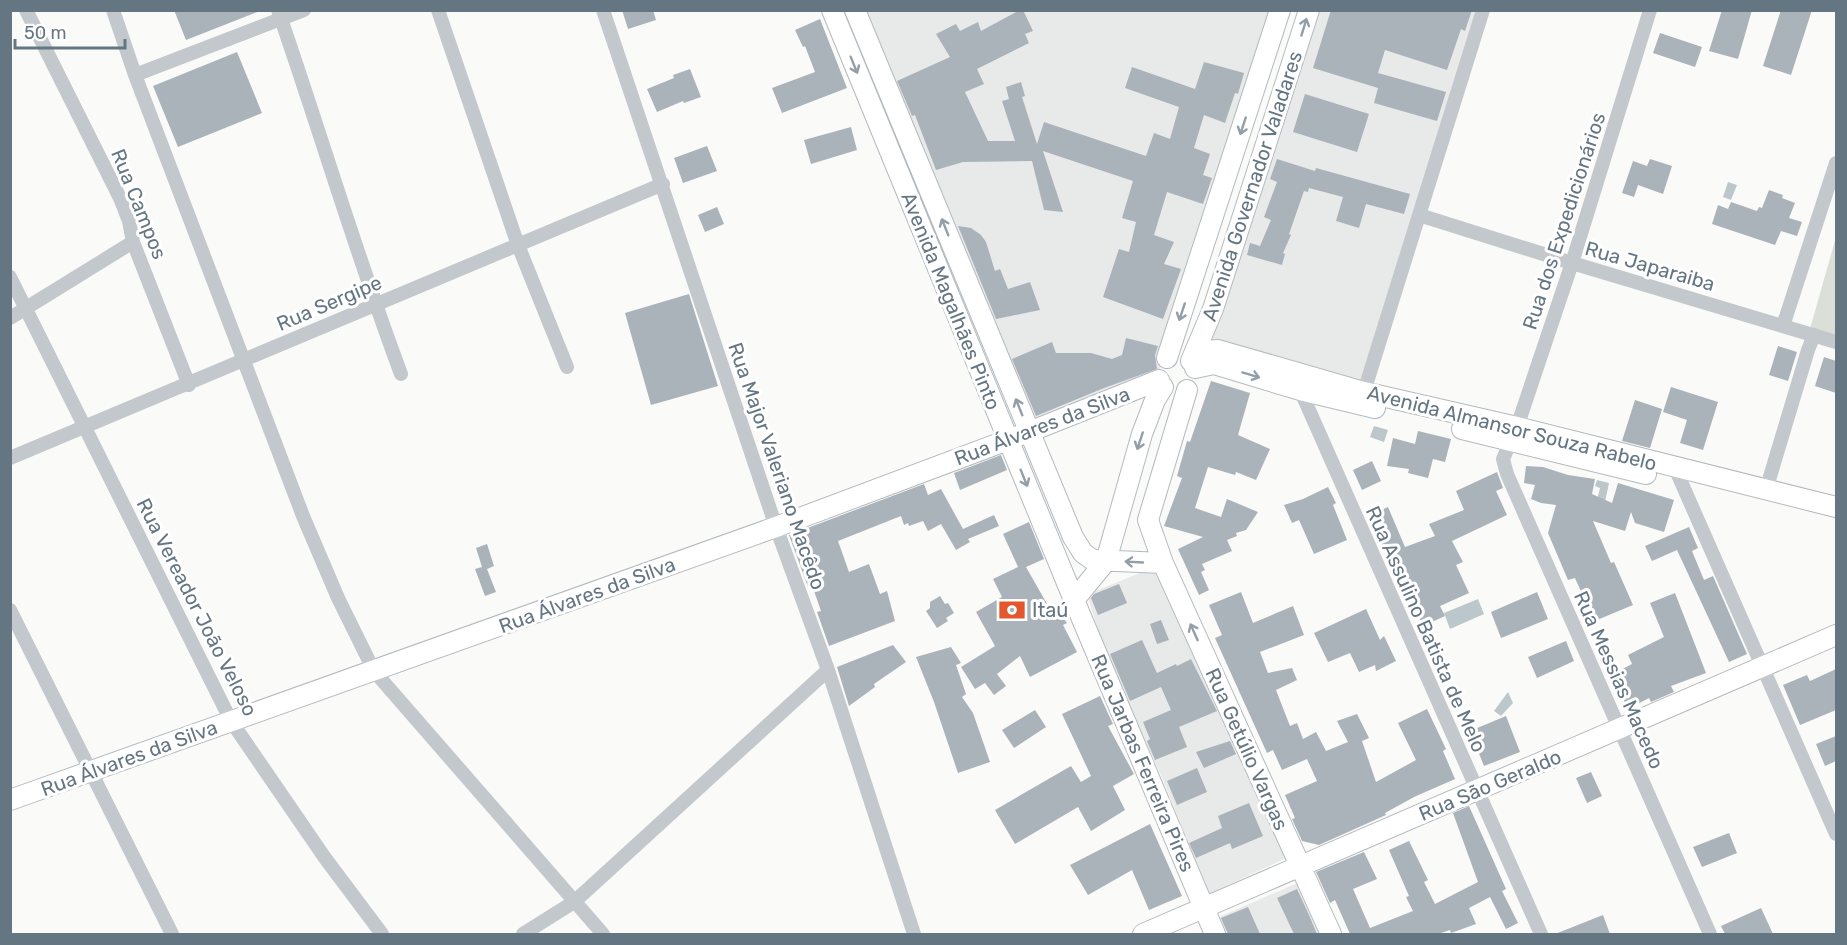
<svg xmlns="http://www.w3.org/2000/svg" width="1847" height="945" viewBox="0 0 1847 945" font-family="Rubik,sans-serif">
<rect width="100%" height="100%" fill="#fafaf8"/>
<path fill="#e8e9e9" d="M863,11h409l-114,364 -123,49z
M1317,11h162l-121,377 -147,-45z
M1155,567l131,291 -77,36 -46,-114 -57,-124 -17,-55 1,-8z
M1302,881l23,53h-99l-7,-17z"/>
<path fill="#dadfd7" d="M1836,237v100l-26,-8z"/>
<path fill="#bbc7cb" d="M1728,182l9,3 -6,15 -8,-3z
M1374,426l14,4 -4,12 -14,-5z
M1597,480l12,3 -4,19 -8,-2 3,-12 -5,-2z
M1478,599l6,15 -34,15 -6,-16z
M1508,692l5,11 -12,13 -7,-5z"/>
<path fill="#aab3b9" d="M174,10h86v1l-74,29z
M622,10h31l3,10 -28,9z
M1020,10h3l10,21 -8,3 4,9 -52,26 7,15 -19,8 23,49h27l-13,-40 7,-2 -3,-12 15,-5 4,14 -3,1 15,47 7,-22 102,34 8,-23 16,6 9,-32 -54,-19 7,-21 63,22 9,-27 40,11 -6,21 -3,-1 -10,30 -21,-8 -10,33 16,6 -7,21 9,3 -9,26 -36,-12 -13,43 20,7 -10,22 17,5 -18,50 -60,-22 16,-48 10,3 7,-30 -14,-4 11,-37 -90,-30 20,61 -19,-2 -12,-49 -69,1 -27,8 -21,-55 -3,1 -15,-35 53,-24 -14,-23 20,-10 4,7 18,-9 3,9z
M1331,10h141l-7,21 -4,-2 -14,41 -62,-20 -7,23 68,19 -9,29 -63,-18 4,-15 -65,-20z
M1722,10h30l-14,49 -29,-8z
M1781,10h31l-21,65 -28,-9z
M820,19l27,69 -65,25 -10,-25 43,-16 -10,-26 -2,1 -8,-17z
M1660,33l42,14 -7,20 -42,-14z
M237,52l25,61 -84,34 -25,-61z
M690,69l11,28 -17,6 -1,-2 -26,11 -10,-23 27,-11 -1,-3z
M1305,94l64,20 -12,38 -64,-20z
M851,127l6,23 -46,14 -7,-24z
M707,146l10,25 -34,12 -9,-25z
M1277,159l38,12 1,-3 94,26 -6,20 -38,-10 -7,24 -23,-7 7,-24 -34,-9 -1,4 -4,-1 -15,43 2,1 -8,18 2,1 -3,11 -35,-10 3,-12 10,3 11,-26 -7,-3 13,-35 -7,-3z
M1650,159l22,7 -9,28 -25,-9 -4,12 -12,-4 11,-32 14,5z
M1769,190l14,5 -1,3 13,5 -6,15 13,4 -5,14 -16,-5 -6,14 -63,-21 6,-19 10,4 3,-7 26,9 2,-4 3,1z
M717,207l7,17 -19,8 -7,-17z
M958,226l13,2 10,7 5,7 9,29 5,-2 8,20 22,-7 10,28 -44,9z
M689,294l29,92 -67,19 -26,-92z
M1126,338l32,8 -3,9 2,14 -53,19 -68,28 -24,-57 40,-17 4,11h35l21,6 10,-4z
M1778,346l19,6 -9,29 -19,-6z
M1824,357l12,4v32l-21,-7z
M1211,381l39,12 -12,42 32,14 -14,31 -20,-8 -1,3 -27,-8 -13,41 26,9 6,-18 31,13 -12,18 -10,3 1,3 -10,4 5,11 -30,13 3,6 -4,2 8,18 -10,5 -21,-46 25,-12 -39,-11 18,-48 -5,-2 10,-35 3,1z
M1671,387l47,15 -15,48 -23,-7 7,-23 -24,-8z
M1635,400l27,9 -12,39 -28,-7z
M1418,431l33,8 -6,23 -12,-3 -5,19 -20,-5 1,-4 -22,-3 6,-28 22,6z
M1001,455l6,15 -47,20 -6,-17z
M1372,461l9,20 -19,9 -9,-20z
M1526,466l17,1 25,8 27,4 -3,15 20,9 6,-20 56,17 -10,32 -29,-9 -4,-11 -6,19 -32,-10 18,42 3,-1 19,43 -36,15 -11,-25 -3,1 -8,-18 -7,2 -20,-47 8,-28 -15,-2 -10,-4 4,-14 -11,-2z
M1497,472l6,16 -7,3 11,24 -55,26 11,21 -7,3 13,28 -29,13 5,10 -22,10 -5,-11 5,-2 -12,-26 -4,2 -9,-23 -6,3 -23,-53 19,-9 17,40 30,-11 -6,-12 35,-14 -8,-19z
M924,484l4,11 13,-6 22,40 31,-14 5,11 -31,13 2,3 -14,8 -15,-26 -13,7 -5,-10 -14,5 -1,-3 -4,2 -3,-9 -63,25 11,31 20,-8 11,30 7,-3 8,30 -66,25 -12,-34 4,-1 -9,-26 -4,2 -19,-52z
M1328,487l8,16 -3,2 14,35 -33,14 -15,-34 -7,3 -8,-18 19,-6z
M1029,522l15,37 -18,8 29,51 5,-4 7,9 -4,2 14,27 -47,25 -10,-21 -23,18 9,12 -12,9 -9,-12 -10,6 -14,-22 34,-21 -19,-34 26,-15 -9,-18 25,-12 -15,-33z
M1689,527l9,21 -6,3 12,29 9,-4 34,78 -18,8 -52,-112 -25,11 -7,-15z
M487,544l7,22 -7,3 9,23 -11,4 -10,-27 7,-2 -6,-19z
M1119,584l8,19 -29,12 -7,-17 3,-4z
M1241,592l12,31 40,-17 11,29 -44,17 8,21 24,-5 5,12 -21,10 14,36 7,-3 6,16 13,-7 10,19 22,-9 -11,-21 20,-7 12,24 -7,3 14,41 40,-22 -18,-37 29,-14 19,40 -3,2 12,28 -41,18 -29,16 1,2 -67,30 -17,-4 -10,-22 3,-1 -10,-23 32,-14 -10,-22 -25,11 -9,-20 -6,3 -52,-115 7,-3 -13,-30z
M1537,592l11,27 -47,19 -10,-26z
M1675,593l31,80 -35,13 3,6 -23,10 -2,-4 -21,11 -17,-34 21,-11 -4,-9 36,-18 -14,-34z
M940,596l5,8 3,-1 6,10 -8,5 2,3 -11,7 -11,-17 4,-3v-6z
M1366,609l14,31 4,-4 12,25 -20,10 -1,-6 -16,7 -9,-19 -22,9 -14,-29z
M1161,620l8,20 -12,4 -7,-20z
M1142,640l15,33 19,-9 1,2 14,-7 26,52 -38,16 8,20 -32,13 -8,-19 3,-2 -7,-17 28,-12 -10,-23 -31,14 -20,-47z
M1566,641l8,20 -37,17 -9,-21z
M893,645l13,17 -32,22 1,3 -26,19 -12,-39z
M951,647l10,16 -5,2 10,29 -4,3 11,16 17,49 -32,11 -24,-71 -18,-45z
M1836,669v41l-36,15 -17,-40 24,-10 3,6z
M1100,696l13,28 -5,2 26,48 -21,12 12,24 -34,21 -13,-24 -63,37 -20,-34 76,-44 10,16 10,-6 -29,-62z
M1035,710l11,17 -32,21 -12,-18z
M1506,716l14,36 -36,14 -14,-35z
M1836,736v25l-11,5 -9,-22z
M1230,741l6,13 -32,14 -8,-16z
M1197,768l10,24 -30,13 -10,-24z
M1591,772l11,24 -15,7 -11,-25z
M1249,803l14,33 -31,13 -2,-6 -34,15 -7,-15 33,-15 -4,-12z
M1469,806l37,83 -4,2 16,32 -12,6 -16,-32 -21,11 7,16 -25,9 -1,-3 -12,4h-88l-15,-34 -5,3 -14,-31 48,-20 13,27 -24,10 17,39 43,-17 -7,-14 3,-1 -20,-46 20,-9 19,39 -4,2 11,22 43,-22 -25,-69z
M1150,824l32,72 -33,14 -17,-40 -44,25 -18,-30z
M1729,833l8,20 -35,14 -9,-20z
M1297,889l12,26 8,19h-23l-17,-36z
M1248,907l12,27h-32l-7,-16z
M1761,908l12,26h-48l-4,-8z
M1603,915l7,19h-55z"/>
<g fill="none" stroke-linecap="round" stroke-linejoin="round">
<defs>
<path id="secondary" d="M832,10l242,590 141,334
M855,10l218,527 10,16 10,7 70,3
M1167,358l113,-348
M1191,361l22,-52 96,-299
M1192,362l15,-11 11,-1 146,42 153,35 319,80
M1195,368l19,-4 86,26 75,18
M1187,390l-39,130 15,43 168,371
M1462,429l184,45
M1074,600l32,-39 36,-127 13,-34 8,-13
M10,800l766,-273 253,-95 130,-52
M1143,934l693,-299"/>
</defs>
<use href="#secondary" stroke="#b3babf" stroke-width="22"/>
<path stroke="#c3c8cc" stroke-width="14" d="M26,10l94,188 9,23 4,21 56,143
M113,10l22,65 168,441 35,82 36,73 229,263
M278,10c42,121 78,244 123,364
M438,10l80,235 49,122
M603,10l173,517 52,143 86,264
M1650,10l-78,253 -55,164 -14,32 4,15 203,460
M135,75l169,-65
M1419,215l153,48 264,79
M10,277l221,444 94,137 57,76
M10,318l123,-76
M1783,326l53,-163
M1298,385l243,549
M1362,398l121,-388
M10,458l653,-274
M1675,468l161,366
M1766,490l42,-140 6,-15
M10,610l162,324
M523,934l51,-32 254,-232"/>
<use href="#secondary" stroke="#fff" stroke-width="20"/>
</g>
<defs><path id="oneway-shaft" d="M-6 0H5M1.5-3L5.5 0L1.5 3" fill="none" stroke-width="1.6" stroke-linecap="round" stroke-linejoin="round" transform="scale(1.5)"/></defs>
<g stroke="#939fa8">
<use href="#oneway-shaft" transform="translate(1304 27) rotate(-73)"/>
<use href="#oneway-shaft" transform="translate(854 65) rotate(68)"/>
<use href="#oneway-shaft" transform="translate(1243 126) rotate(108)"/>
<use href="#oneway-shaft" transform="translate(945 227) rotate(-112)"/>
<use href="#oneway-shaft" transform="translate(1182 312) rotate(108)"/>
<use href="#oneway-shaft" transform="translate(1251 375) rotate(17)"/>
<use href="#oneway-shaft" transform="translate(1019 407) rotate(-112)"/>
<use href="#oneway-shaft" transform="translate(1140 441) rotate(108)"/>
<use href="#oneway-shaft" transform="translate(1024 478) rotate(68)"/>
<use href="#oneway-shaft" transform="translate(1134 562) rotate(-177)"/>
<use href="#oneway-shaft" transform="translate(1194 632) rotate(-114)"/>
</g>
<defs>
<symbol id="bank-bare" viewBox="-9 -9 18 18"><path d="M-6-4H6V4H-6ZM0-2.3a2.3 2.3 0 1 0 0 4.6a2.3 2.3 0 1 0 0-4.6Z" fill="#e4572e" stroke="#fff" stroke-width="2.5" paint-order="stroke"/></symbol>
</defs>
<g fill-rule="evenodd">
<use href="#bank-bare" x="993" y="591" width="38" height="38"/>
</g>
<g text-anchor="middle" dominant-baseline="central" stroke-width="6" stroke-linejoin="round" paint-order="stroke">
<g font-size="20" fill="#657683" stroke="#fff">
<text transform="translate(1252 186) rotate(-72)">Avenida Governador Valadares</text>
<text transform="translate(139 204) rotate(68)">Rua Campos</text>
<text transform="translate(1564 221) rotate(-72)">Rua dos Expedicionários</text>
<text transform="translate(1650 266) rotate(16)">Rua Japaraiba</text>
<text transform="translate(951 301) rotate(68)">Avenida Magalhães Pinto</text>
<text transform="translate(329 303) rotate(-23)">Rua Sergipe</text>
<text transform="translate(1042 426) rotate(-21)">Rua Álvares da Silva</text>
<text transform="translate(1512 428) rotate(14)">Avenida Almansor Souza Rabelo</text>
<text transform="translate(777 466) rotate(71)">Rua Major Valeriano Macêdo</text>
<text transform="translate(587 595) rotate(-20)">Rua Álvares da Silva</text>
<text transform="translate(197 607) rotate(63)">Rua Vereador João Veloso</text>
<text transform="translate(1426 629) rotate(66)">Rua Assulino Batista de Melo</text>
<text transform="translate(1619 680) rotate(66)">Rua Messias Macedo</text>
<text transform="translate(1247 749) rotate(66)">Rua Getúlio Vargas</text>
<text transform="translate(129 758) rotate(-20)">Rua Álvares da Silva</text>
<text transform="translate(1143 763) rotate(67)">Rua Jarbas Ferreira Pires</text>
<text transform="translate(1490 785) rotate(-23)">Rua São Geraldo</text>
</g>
<g font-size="20" fill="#657683" stroke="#fff" text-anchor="start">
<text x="1032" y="610">Itaú</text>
</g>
</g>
<rect width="1847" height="945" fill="none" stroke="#657683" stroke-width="24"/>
<path d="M15 39v9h110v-9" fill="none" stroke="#657683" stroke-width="3"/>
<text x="24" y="39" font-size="18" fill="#657683" stroke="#ffffff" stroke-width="4.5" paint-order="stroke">50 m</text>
</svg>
